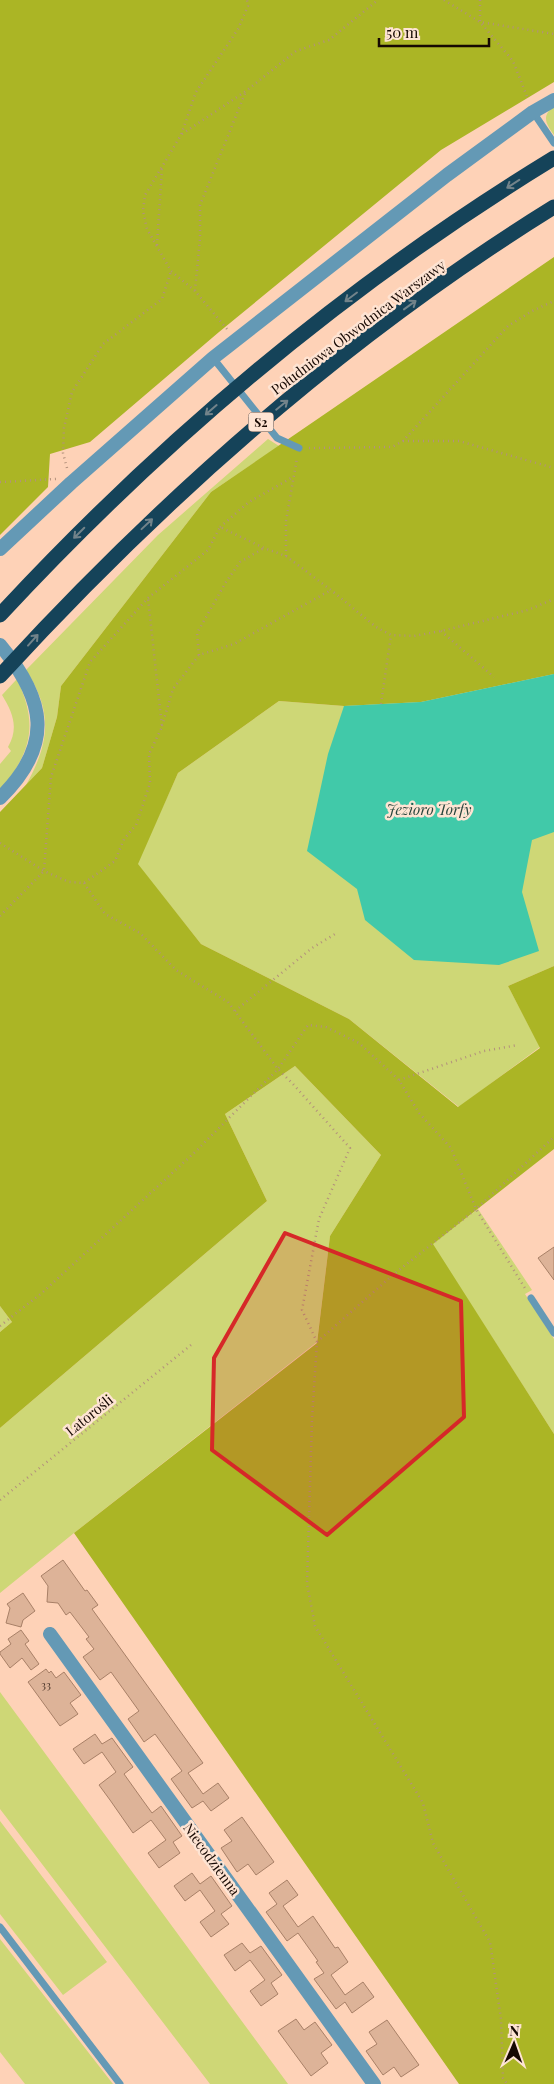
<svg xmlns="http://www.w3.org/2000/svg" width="554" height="2084" viewBox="0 0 554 2084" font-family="'Playfair Display',serif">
<rect width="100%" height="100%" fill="#fed2b7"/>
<path fill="#ced776" d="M554,106v29c-8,-11 -13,-19 0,-29z
M268,439l11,7 -68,46 -150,194 -4,31 -15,51 -16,17c24,-43 27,-73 0,-115l132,-135z
M554,674v292l-46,20 32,61 -81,60 -110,-88 -148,-75 -64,-80 41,-91 101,-72 65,5 77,-4z
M17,679c22,47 14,73 -17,112v-27l11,-13 -3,-4c11,-19 5,-34 -6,-52z
M295,1066l86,89 -51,81 -13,106 -243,191 -74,60v-165l267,-227 -42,-87z
M478,1209l54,81 -7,4 29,45v95l-122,-190z
M0,1306l12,16 -12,10z
M0,1692l288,392h-78l-210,-275z
M0,1821l107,141 -44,33 -63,-81z
M0,1939l113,145h-88l-25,-32z"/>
<path fill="#abb525" d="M0,0h554v82l-113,68 -222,182 -129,110 -40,12 -2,33 -48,48z
M554,257v417l-133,28 -77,4 -65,-5 -101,72 -40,91 63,80 148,75 109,88 82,-59 -32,-62 46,-20v183l-121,95 121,190v650h-95l-385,-551 243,-190 13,-107 51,-81 -86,-89 -70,48 42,87 -267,227v-96l12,-10 -12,-16v-494l42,-44 15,-51 4,-31 150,-194z"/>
<path fill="#41c9a9" d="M554,674v158l-22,8 -10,52 17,59 -40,14 -85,-5 -49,-40 -8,-31 -50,-38 21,-97 16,-48 77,-4z"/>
<path fill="#ddb398" stroke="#a88067" d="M554,1247v33l-16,-22z
M63,1560l22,31 2,-1 11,15 -6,4 111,154 -15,10 15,21 15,-11 11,15 -18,13 -8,-10 -11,7 -21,-29 11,-8 -27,-37 -11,8 -4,-6 -12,-17 11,-8 -28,-39 -11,8 -17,-23 11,-8 -8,-10 3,-2 -19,-25 -4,3 -8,-12 -11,-1 1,-16 -7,-10z
M23,1593l12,18 -12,9 -2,7 -15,-4 4,-15 -3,-4z
M21,1630l8,11 -4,3 14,20 -8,6 -9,-12 -12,10 -10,-14v-2l11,-8 -3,-5z
M46,1669l3,4 2,-2 5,7 8,-6 17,23 -11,8 8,11 -18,12 -32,-44z
M95,1734l7,10 10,-6 21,29 -9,7 20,28 8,11 9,-7 21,30 -9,6 7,11 -21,15 -11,-15 18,-13 -15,-20 -18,13 -23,-33 -11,-15 17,-13 -14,-20 -18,12 -11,-15z
M242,1817l32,45 -18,13 -8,-11 -11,8 -16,-24 11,-7 -8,-11z
M192,1873l8,11 11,-8 21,30 -11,8 8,10 -18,13 -11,-15 15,-11 -15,-21 -15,11 -11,-15z
M287,1880l11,15 -15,11 15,21 15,-11 22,32 3,-1 10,15 -17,13 14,20 18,-13 11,15 -22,16 -7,-11 -9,7 -22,-30 10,-6 -8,-11 2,-1 -20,-28 -11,8 -21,-29 11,-8 -8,-11z
M242,1943l8,10 11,-7 21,29 -11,8 7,11 -17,12 -11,-15 15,-11 -15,-20 -15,11 -11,-16z
M296,2019l8,11 11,-8 17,23 -11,8 7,10 -17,13 -33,-45z
M387,2020l32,45 -18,12 -7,-10 -11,8 -17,-24 11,-7 -8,-12z"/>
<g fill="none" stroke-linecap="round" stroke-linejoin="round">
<path stroke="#b3917c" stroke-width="2.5" stroke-dasharray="1 4" stroke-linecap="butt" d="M444,0l36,22 33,39 15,38
M480,0v22l74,12
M182,134l64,-43 50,-40 33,-11 49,-40
M157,245l5,-77
M195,291l-24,-20 -24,-42 -4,-18 2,-16 36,-60 15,-43 42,-63 10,-23 -1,-6
M227,329l-32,-38 5,-53v-33l46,-114
M403,441h56l95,27
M309,448l83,-1 11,-6 105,-115 24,-15 22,-10
M67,468l-4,-15 1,-25 8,-36 31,-48 59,-45 9,-28
M0,482l56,-3
M220,527l29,-25 44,-25
M286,556v-35l11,-63
M441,631l53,46
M199,655l-2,-22 29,-51 14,-20 24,-14
M381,704l10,-69
M162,726l11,-37 26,-34 35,-11 97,-54
M0,843l44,28 25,11 15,1 31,-22 9,-22 12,-14 14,-42 -1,-29 13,-27 -14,-129
M84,883l21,31 35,19 36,37 52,32 50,67 15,15 57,64 -31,71 -17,91 15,32 -5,77 -5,164 8,43 108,177 10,40 57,99 11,77 2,59 4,6
M0,916l44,-45 7,-94 39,-115 58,-64 60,-48 12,-23 44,21 22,8 45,34 45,37 15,8 23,1 27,-5 87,-21 26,-11
M235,1011l77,-63 23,-14
M399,1080l85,-29 34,-6
M0,1326l43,-34 152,-140 83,-83 30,-44 18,2 33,16 40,37 20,33 32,35 25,61 50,81
M317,1342l77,-68 82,-65 78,-72
M0,1500l191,-155"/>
<path stroke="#6499b5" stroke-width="7" d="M533,112l21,31
M213,358l64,80 22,10
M531,1298l23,35
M0,1927l120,157"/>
<path stroke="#6499b5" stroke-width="14" d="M0,549l71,-66 142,-125 234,-183 86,-63 21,-12
M0,645c46,55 54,100 0,153
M50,1634l324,450"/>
<path stroke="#154359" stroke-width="15" d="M0,615c163,-176 349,-332 554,-457
M0,676c164,-179 347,-341 554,-469"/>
</g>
<defs><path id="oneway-shaft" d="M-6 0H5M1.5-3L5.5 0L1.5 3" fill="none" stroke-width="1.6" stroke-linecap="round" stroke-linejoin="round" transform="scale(1.25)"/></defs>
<g stroke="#72838a">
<use href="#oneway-shaft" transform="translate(513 184) rotate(147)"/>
<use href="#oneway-shaft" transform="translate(351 297) rotate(143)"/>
<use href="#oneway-shaft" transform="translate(410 305) rotate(-36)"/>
<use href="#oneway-shaft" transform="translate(282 405) rotate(-39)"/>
<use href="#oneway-shaft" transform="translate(211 410) rotate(139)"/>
<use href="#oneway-shaft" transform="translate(147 524) rotate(-43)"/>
<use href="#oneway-shaft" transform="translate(79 533) rotate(135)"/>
<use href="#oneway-shaft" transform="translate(33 640) rotate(-48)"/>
</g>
<path fill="#d62828" fill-opacity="0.2" stroke="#d62828" stroke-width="4" stroke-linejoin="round" d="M285,1233l176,68 3,116 -137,118 -115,-85 2,-92z"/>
<g text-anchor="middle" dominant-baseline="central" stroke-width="5" stroke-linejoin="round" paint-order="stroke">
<g font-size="11" fill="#483328">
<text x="46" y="1684">33</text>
</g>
<rect fill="#fee4d3" stroke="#5c4a41" stroke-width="1" x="248.5" y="412.5" width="25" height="19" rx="4"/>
<g font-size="12" font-weight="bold" fill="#160802">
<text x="261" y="422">S2</text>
</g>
<g font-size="14" fill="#160802" stroke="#fee4d3">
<text transform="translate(358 327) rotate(-37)">Południowa Obwodnica Warszawy</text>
<text transform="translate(89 1415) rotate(-39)">Latorośli</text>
<text transform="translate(212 1859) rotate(54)">Niecodzienna</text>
</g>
<g font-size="15" font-style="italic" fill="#29453d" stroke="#fee4d3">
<text x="429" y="809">Jezioro Torfy</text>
</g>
</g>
<g transform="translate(514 2044) rotate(2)" stroke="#fee4d3" stroke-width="4" paint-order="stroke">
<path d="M0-4L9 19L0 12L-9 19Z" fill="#160802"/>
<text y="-8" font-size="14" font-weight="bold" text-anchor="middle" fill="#160802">N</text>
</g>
<path d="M379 38v8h110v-8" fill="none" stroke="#160802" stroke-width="2.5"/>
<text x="386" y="38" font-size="15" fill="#160802" stroke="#fee4d3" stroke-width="4" paint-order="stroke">50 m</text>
</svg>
